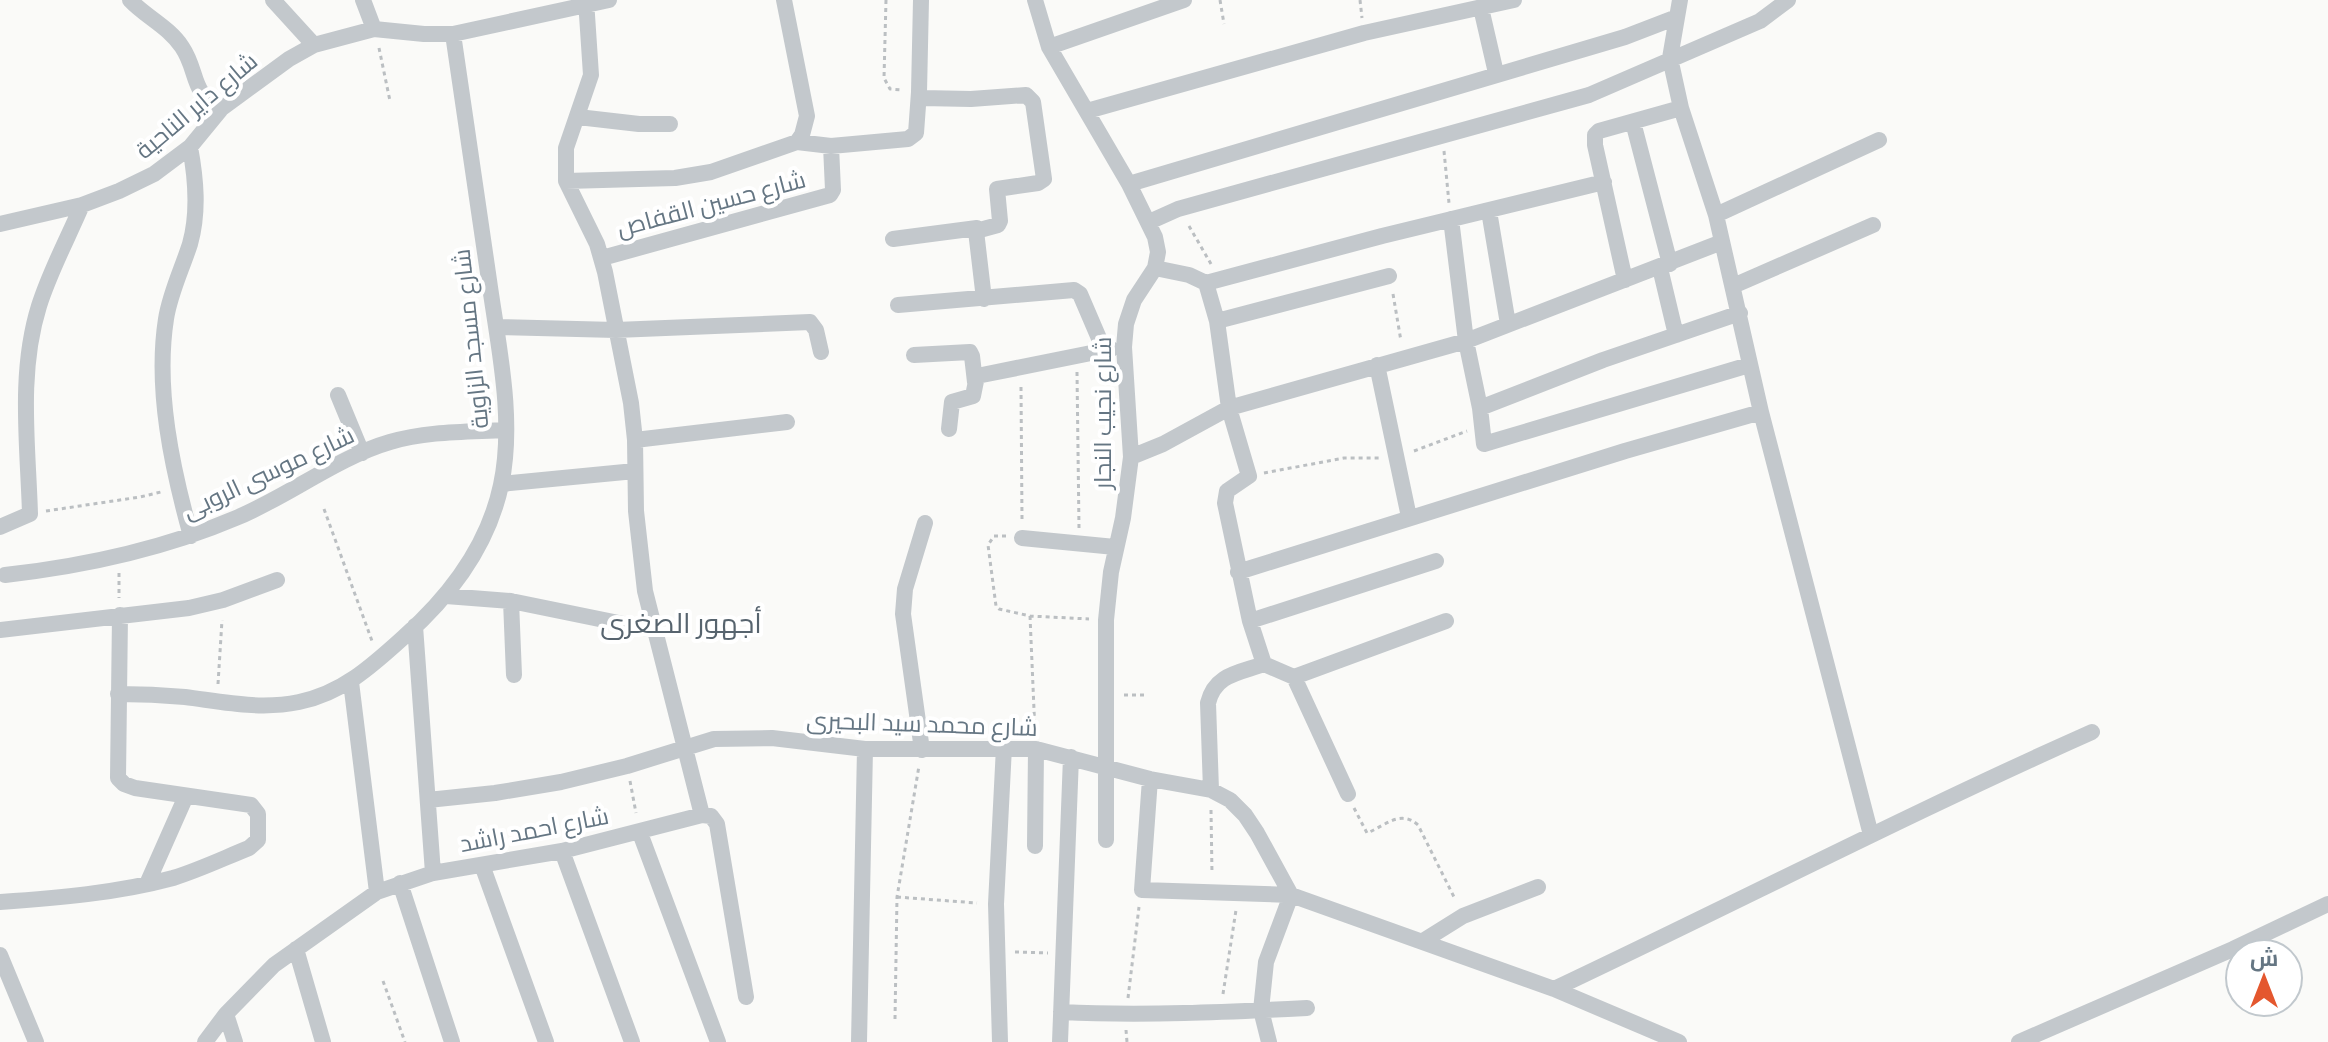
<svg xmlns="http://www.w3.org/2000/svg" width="2328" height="1042" viewBox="0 0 2328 1042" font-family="'Titillium Web',Cairo,sans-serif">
<rect width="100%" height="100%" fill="#fafaf8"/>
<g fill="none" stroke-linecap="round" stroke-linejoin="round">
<path stroke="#bbbfc2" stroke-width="3" stroke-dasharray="4 4" stroke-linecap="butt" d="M886,0l-2,78 6,11 13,1
M1220,0l4,24
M1360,0l2,18
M379,48l11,53
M1444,151l5,52
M1189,226l22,38
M1393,294l8,47
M1077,372l2,156
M1021,387l1,132
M1414,451l53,-20
M1264,473l80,-15h35
M324,509l48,132
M46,511l94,-14 21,-5
M1006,536h-12l-6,9 8,61 3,3 31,7 59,3
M119,573v25
M1030,616l5,117
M218,684l4,-64
M1124,695h24
M630,781l6,32
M1354,808l13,25c18,-7 33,-24 51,-8l37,74
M1211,810l1,64
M897,897l80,6
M1015,952l33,1
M383,981l22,61
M1223,994l13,-84
M1128,998l11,-91
M895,1019l2,-122 22,-131
M1126,1030l1,12"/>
<path stroke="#c3c8cc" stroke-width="16" d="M130,0c16,17 39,27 52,47 17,25 8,48 40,61
M273,0l41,45
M363,0l11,29
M586,0l5,75 -25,73v33l31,63 8,28 26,131 4,37 1,71 9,80 57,224
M784,0l23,116 -5,19 -5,7
M921,0l-2,92 3,6 49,1 55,-4 7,7 11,77 -6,4 -41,6 3,32 -2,4 -22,6 8,68
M1035,0l14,47 80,137 26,53 3,15 -3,16 -21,32 -8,24 -2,23 7,110 -8,61 -12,54 -5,48v220
M1481,8l15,65
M1049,47l135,-47
M1087,111l277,-78 150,-33
M578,117l61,7h31
M1633,122l37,142
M190,147c6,32 9,65 0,97 -8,25 -20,49 -24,75 -11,70 6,149 25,217
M566,181l109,-3 36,-6 86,-30 34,4 77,-7 8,-6 3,-41
M1129,184l496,-147 52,-20
M1489,211l19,113
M1716,215l163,-75
M1451,219l15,122 14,67 4,36 265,-79
M1149,222l29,-13 411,-114 171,-74 28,-21
M0,224l82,-19 37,-14 35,-17 36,-27 32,-39 67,-49 25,-14 60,-16 50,5h29l156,-34
M893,239l84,-11
M602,258l228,-63 3,-5 -2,-44
M1155,268l34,7 17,8 176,-47 222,-54
M1660,268l16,67
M1625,280l-30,-135v-10l4,-4 82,-23
M1206,283l11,38 12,87 20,68 -22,15 -2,12 25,118 186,-60
M1733,286l140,-61
M898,305l176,-15 6,4 24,56
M1217,321l172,-45
M496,327l120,3 194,-8 6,8 5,22
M914,355l56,-3 2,4 3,26
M1377,365l32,152
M338,395l24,58
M1480,408l123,-48 137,-47
M1761,412l110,423
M949,429l3,-27 21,-6 4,-20 134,-27
M635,440l152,-18
M1131,457l32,-13 66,-36 237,-67 256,-99
M501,484l134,-13
M0,527l30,-13c-2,-69 -12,-141 9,-208 11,-35 29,-68 43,-101
M1022,538l93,9
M1238,572l387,-121 136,-39 -45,-197 -35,-107 -11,-50 10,-58
M5,575c80,-9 156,-25 231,-57 51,-21 102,-61 154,-76 37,-11 77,-10 115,-12
M446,596l65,5 142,29
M511,601l3,74
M1250,621l14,43
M415,626l18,247
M0,630l189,-22 34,-8 54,-20
M1294,677l152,-56
M351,682l26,210
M118,694c22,0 45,1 67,3 39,5 75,13 114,5 44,-9 74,-37 106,-66 46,-41 83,-90 96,-151 14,-66 -3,-140 -12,-205 -12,-82 -24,-164 -36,-246
M922,750l-19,-136 2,-25 20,-66
M1150,779l-8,111 149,5 263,94 125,53
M1211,790l-3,-87c7,-29 31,-30 56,-39l30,13 54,117
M428,800l67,-7 66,-11 66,-16 87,-27 58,-1 93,11h171l114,30 61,11 19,10 15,15 12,18 34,62
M640,833l78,209
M1035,846l1,-97
M562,851l70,191
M482,865l64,177
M400,883l52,159
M147,884l39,-88
M0,902c57,-4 118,-9 173,-24 26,-8 51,-20 76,-30l9,-8v-26l-7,-9 -116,-17 -11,-4 -6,-6 2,-163
M1423,941l40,-25 75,-29
M296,949l27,93
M0,955l36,87
M1554,989c180,-85 356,-176 538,-257
M1061,1012c82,4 164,0 246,-4
M226,1014l9,28
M205,1042l21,-28 48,-49 103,-73 56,-19 129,-22 140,-36 9,1 6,8 29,173
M859,1042l6,-293
M1000,1042l-4,-138 8,-157
M1060,1042l11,-285
M1269,1042l-8,-32 5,-48 25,-67
M2019,1042l214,-93 95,-45"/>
</g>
<g text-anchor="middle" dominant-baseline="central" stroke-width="8" stroke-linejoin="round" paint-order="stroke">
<g font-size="24" fill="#657683" stroke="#fff">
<text transform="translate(196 105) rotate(-40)">شارع داير الناحية</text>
<text transform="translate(711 203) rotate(-15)">شارع حسين القفاص</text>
<text transform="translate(470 339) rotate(-96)">شارع مسجد الزاوية</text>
<text transform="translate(1102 413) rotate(-90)">شارع نجيب النجار</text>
<text transform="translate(268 472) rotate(-25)">شارع موسى الروبى</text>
<text transform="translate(922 723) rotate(2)">شارع محمد سيد البحيرى</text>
<text transform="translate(534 829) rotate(-11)">شارع احمد راشد</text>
</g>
<g font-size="28" fill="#57646e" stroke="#fff">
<text x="681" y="622">أجهور الصغرى</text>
</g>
</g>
<g transform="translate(2264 978)"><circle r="38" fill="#ffffff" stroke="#c1c8cd" stroke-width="2"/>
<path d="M0-6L14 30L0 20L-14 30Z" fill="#e4572e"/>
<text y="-12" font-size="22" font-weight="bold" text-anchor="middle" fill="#657683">ش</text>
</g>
</svg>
